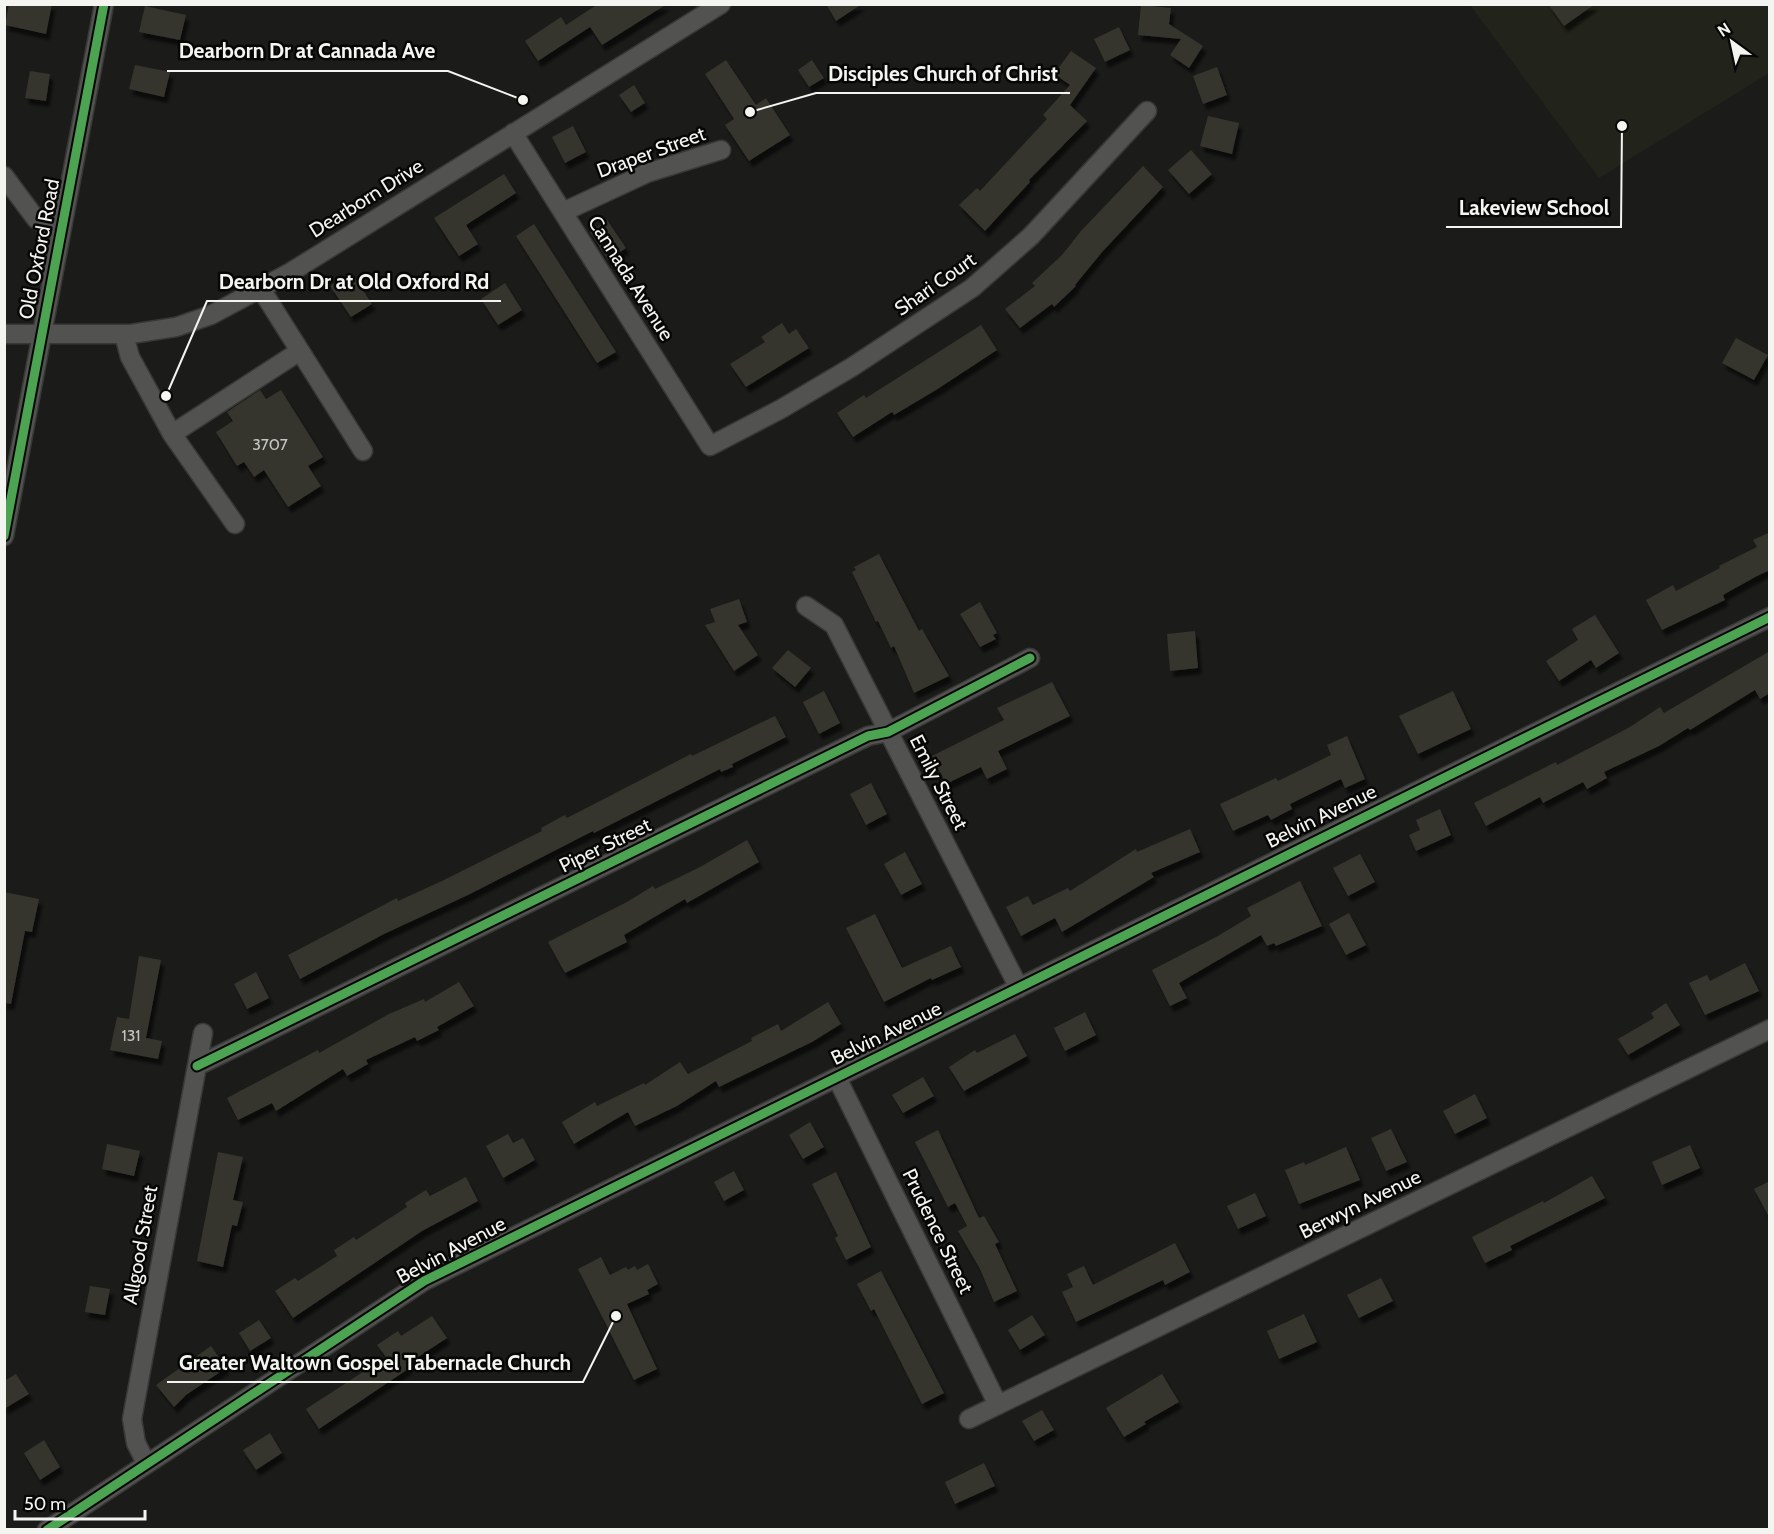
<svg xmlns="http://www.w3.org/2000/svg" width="1774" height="1534" viewBox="0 0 1774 1534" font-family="Cabin,sans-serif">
<defs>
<filter id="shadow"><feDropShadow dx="3.5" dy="6" stdDeviation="1.5" flood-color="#0009"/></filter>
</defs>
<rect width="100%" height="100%" fill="#1b1c1a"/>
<path fill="#22241b" d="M1470,5h299v68l-170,105z"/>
<path fill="#34352d" filter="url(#shadow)" d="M9,4h43l-6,30 -41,-9z
M598,4h69l-65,41 -12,-18 -52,34 -13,-20 36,-24 5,8z
M826,4h36l-26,17z
M1548,4h47l-31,22z
M1141,5l30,3 -2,16 34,22 -14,22 -19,-13 11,-16 -43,-4z
M145,6l41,9 -6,25 -41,-8z
M1119,27l11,23 -25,12 -11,-23z
M1071,51l25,17 -26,37 17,16 -58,59 1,2 -45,49 -26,-26 18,-17 3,3 67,-72 -4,-4 27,-30 -16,-11z
M726,60l30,45 10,-7 24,37 -41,26 -24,-36 9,-6 -29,-45z
M812,60l12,18 -15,9 -11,-17z
M135,65l35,7 -6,25 -35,-8z
M1217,67l10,28 -24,9 -10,-28z
M30,71l20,3 -4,27 -21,-3z
M634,85l11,18 -14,9 -12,-17z
M1208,116l31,7 -7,31 -32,-8z
M573,126l13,26 -21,11 -13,-26z
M1191,150l21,24 -23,20 -21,-24z
M1143,166l20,21 -60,64 -28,34 1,1 -22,21 -2,-3 -32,24 -15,-19 30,-23 -3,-3 30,-28 19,-24z
M504,174l12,19 -50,32 12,19 -19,12 -25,-38z
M607,220l19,28 -18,12 -18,-28z
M534,224l82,128 -19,11 -81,-127z
M351,272l21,32 -21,13 -21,-31z
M505,283l17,27 -24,15 -17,-26z
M782,323l7,11 7,-5 13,19 -63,39 -16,-23 35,-22 -4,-5z
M981,325l16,25 -61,40 -42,25 -2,-3 -39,25 -16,-24 27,-18 2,3z
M1736,338l32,17 -14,25 -32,-17z
M260,390l6,9 15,-9 42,67 -15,9 13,20 -33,21 -24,-37 -10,7 -10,-15 -7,4 -21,-34 17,-11 -6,-9z
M1770,532v42l-2,-3 -11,5 -34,19 2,5 -63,30 -16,-30 27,-15 3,6 44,-23 -1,-2 38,-19 -4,-7z
M879,554l40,77 3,-2 27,47 -35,17 -20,-47 -3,2 -13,-27 -2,1 -24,-50 4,-2 -2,-3z
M739,599l8,23 -9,3 20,30 -24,16 -29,-46 10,-3 -5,-13z
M980,602l17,31 -4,2 3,4 -16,8 -20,-33z
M1595,615l24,38 -23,15 -5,-8 -32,21 -13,-20 32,-21 -6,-11z
M1195,631l3,37 -28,3 -3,-37z
M788,650l23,18 -16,19 -23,-19z
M1770,651v42l-10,6 -5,-9 -65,40 -2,-2 -29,18 -55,26 3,6 -20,11 -4,-7 -40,21 -3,-6 -54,29 -12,-23 82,-41 1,3 73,-38 30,-20 4,6z
M1052,682l18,34 -72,35 9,18 -20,10 -6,-12 -35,17 -14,-28 72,-36 -7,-12z
M824,691l16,32 -21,11 -16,-32z
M1453,691l18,38 -53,25 -19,-38z
M775,716l11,21 -54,27 1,3 -12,5 -1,-3 -126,64 -1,-2 -125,64 -84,39 -84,45 -12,-24 109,-57 1,3 44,-20 100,-50 -1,-3 24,-13 2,3 124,-64 1,2z
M1347,736l18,43 -20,9 -4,-9 -51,25 2,5 -21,11 -3,-5 -35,16 -13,-27 56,-26 2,3 53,-26 -4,-10z
M871,783l16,31 -21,11 -16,-31z
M1440,809l11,26 -35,16 -7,-16 11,-5 -4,-10z
M1190,829l10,23 -49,21 3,4 -92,55 -7,-14 -34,18 -15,-29 22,-11 5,9 35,-17 2,3 66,-42 1,3z
M747,840l12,22 -72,41 -2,-4 -61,36 3,7 -62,31 -17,-31 79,-40 26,-16 2,3 45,-22z
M905,852l17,32 -21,11 -17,-31z
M1360,854l15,28 -27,14 -15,-28z
M1300,881l22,45 -46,20 -2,-3 -7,3 -6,-11 -82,48 8,15 -17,8 -18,-36 66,-34 33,-20 -4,-8z
M4,892l35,7 -7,33 -7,-1 -14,73 -7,-1z
M1349,913l17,32 -20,10 -17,-31z
M875,914l27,54 49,-22 10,21 -29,13 -1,-2 -47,24 -38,-74z
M139,956l22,4 -15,78 16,3 -4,18 -48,-9 7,-33 12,2z
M1745,963l14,28 -54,24 -16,-32 18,-8 3,6z
M256,972l13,26 -22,11 -13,-25z
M459,982l15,24 -37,21 2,3 -22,11 -2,-4 -49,23 2,4 -21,12 -4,-7 -67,42 -4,-8 -34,17 -11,-22 91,-48 1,3 70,-39 35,-15 1,3z
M828,1002l13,22 -29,18 -93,45 -3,-6 -39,25 -42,20 -7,-14 -54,32 -12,-22 33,-20 2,4 47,-23 1,2 35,-23 8,12 64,-33 -1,-3 27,-14 3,7z
M1666,1003l14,22 -52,30 -10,-16 36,-21 -3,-5z
M1085,1012l11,23 -31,16 -11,-23z
M1015,1034l12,22 -63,35 -15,-24 26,-17 2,3z
M923,1077l11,19 -31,17 -11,-18z
M1475,1094l12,24 -32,16 -12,-23z
M810,1122l14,25 -21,12 -14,-24z
M1391,1129l16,33 -21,9 -15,-33z
M938,1130l41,88 5,-2 15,26 -4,2 22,47 -23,11 -14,-33 -22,-38 9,-5 -12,-23 -7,4 -33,-65z
M508,1134l5,9 10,-5 12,22 -32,18 -17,-32z
M107,1144l33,7 -6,25 -32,-7z
M1690,1145l10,23 -38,17 -10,-23z
M1346,1147l14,33 -61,24 -14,-34 19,-8 1,3z
M218,1152l25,5 -10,43 10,2 -6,24 -5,-1 -9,42 -26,-6z
M734,1171l10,19 -20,11 -10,-19z
M836,1172l35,75 -25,13 -11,-22 3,-2 -26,-52z
M1592,1176l13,22 -95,48 2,4 -27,13 -13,-26 71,-36 1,2z
M466,1177l12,24 -56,30 -129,87 -18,-27 20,-13 3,3 39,-25 -3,-6 20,-13 2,3 51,-33 -2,-4 21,-13 4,6z
M1770,1181v38l-16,-30z
M1255,1193l11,23 -28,13 -11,-23z
M1175,1243l15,29 -25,13 -2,-5 -87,42 -14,-30 11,-5 -6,-13 17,-8 9,19z
M601,1257l9,18 16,-8 2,3 7,-4 2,4 11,-6 10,20 -11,6 2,4 -22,10 30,65 -23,11 -56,-111z
M881,1271l63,122 -22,11 -48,-95 -3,2 -14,-27z
M1381,1278l12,23 -34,17 -12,-23z
M90,1286l20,3 -5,26 -20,-3z
M1304,1314l13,28 -38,17 -12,-28z
M1032,1315l13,20 -25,15 -12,-20z
M432,1316l15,22 -41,27 2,4 -89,60 -13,-20 80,-52 -9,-12 21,-14 3,5z
M259,1320l12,18 -21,13 -11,-18z
M211,1346l15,22 -40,27 -12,12 -18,-22z
M16,1374l13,20 -25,15v-28z
M1162,1374l17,28 -35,20 2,2 -22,13 -18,-29z
M1042,1410l12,20 -20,11 -12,-20z
M270,1433l12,20 -26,17 -13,-20z
M44,1440l16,27 -20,13 -16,-27z
M984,1463l11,23 -40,18 -10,-22z"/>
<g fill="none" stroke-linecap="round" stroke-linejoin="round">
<defs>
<path id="minor" d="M513,133l197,313 71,-37 71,-42 120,-79 59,-52 116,-125
M4,176l32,43 25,14
M563,212l84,-39 74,-23
M261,289l102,162
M4,334h127l45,-7 35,-12 80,-43 430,-268
M124,335l6,22 42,77 128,-83
M172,434l63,90
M4,536l100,-532
M806,606l28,19 185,363
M197,1066l671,-330 20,-4 142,-74
M837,1078l161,327
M969,1419l801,-390
M146,1463l-10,-20 -4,-24 71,-386
M47,1530l377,-249 1346,-664"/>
</defs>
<use href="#minor" stroke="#383937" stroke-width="21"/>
<use href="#minor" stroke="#525351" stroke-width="18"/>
<defs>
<path id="cycleway" d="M4,536l100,-532
M197,1066l671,-330 20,-4 142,-74
M47,1530l377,-249 1346,-664"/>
</defs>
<use href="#cycleway" stroke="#070706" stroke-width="13"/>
<use href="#cycleway" stroke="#4ca352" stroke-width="9"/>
</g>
<g text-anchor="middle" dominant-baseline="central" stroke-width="5" stroke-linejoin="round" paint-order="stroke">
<g font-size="16" fill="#c4c5c0">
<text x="270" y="444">3707</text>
<text x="131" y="1035">131</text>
</g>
<g font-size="20" fill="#f4f5f1" stroke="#070706">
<text transform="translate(651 152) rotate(-20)">Draper Street</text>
<text transform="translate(366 198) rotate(-32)">Dearborn Drive</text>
<text transform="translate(39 249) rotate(-79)">Old Oxford Road</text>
<text transform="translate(631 278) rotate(58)">Cannada Avenue</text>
<text transform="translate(935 284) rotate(-35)">Shari Court</text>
<text transform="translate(939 782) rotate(63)">Emily Street</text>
<text transform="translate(1321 816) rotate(-26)">Belvin Avenue</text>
<text transform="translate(605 845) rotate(-26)">Piper Street</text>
<text transform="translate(886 1033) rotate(-26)">Belvin Avenue</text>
<text transform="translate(1360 1204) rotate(-26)">Berwyn Avenue</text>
<text transform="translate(938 1231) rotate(64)">Prudence Street</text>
<text transform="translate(140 1245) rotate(-80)">Allgood Street</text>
<text transform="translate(451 1250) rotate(-28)">Belvin Avenue</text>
</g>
</g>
<path fill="none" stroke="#f4f5f1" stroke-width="2" d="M523 100L448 71H167M750 112L816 93H1070M1622 126L1621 227H1446M166 396L207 301H501M616 1316L583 1382H167"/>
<g fill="#f4f5f1" stroke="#070706" stroke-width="2">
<circle cx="523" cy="100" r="6"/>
<circle cx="750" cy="112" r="6"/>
<circle cx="1622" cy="126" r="6"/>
<circle cx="166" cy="396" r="6"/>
<circle cx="616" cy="1316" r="6"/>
</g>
<g font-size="21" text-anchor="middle" font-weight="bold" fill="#f4f5f1" stroke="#070706" stroke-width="5" stroke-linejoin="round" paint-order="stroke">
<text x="307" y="58">Dearborn Dr at Cannada Ave</text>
<text x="943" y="81">Disciples Church of Christ</text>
<text x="1534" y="215">Lakeview School</text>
<text x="354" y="289">Dearborn Dr at Old Oxford Rd</text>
<text x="375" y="1370">Greater Waltown Gospel Tabernacle Church</text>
</g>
<rect width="1774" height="1534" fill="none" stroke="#f4f5f1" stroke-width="12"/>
<g transform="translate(1732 42) rotate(327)" stroke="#070706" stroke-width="4.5" paint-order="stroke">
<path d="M0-4.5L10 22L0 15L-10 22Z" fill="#f4f5f1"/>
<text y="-9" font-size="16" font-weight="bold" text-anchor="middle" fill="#f4f5f1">N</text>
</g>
<path d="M15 1510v9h130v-9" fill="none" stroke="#f4f5f1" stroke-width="3"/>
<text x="24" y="1510" font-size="18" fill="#f4f5f1" stroke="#070706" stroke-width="4.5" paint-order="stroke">50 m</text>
</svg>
